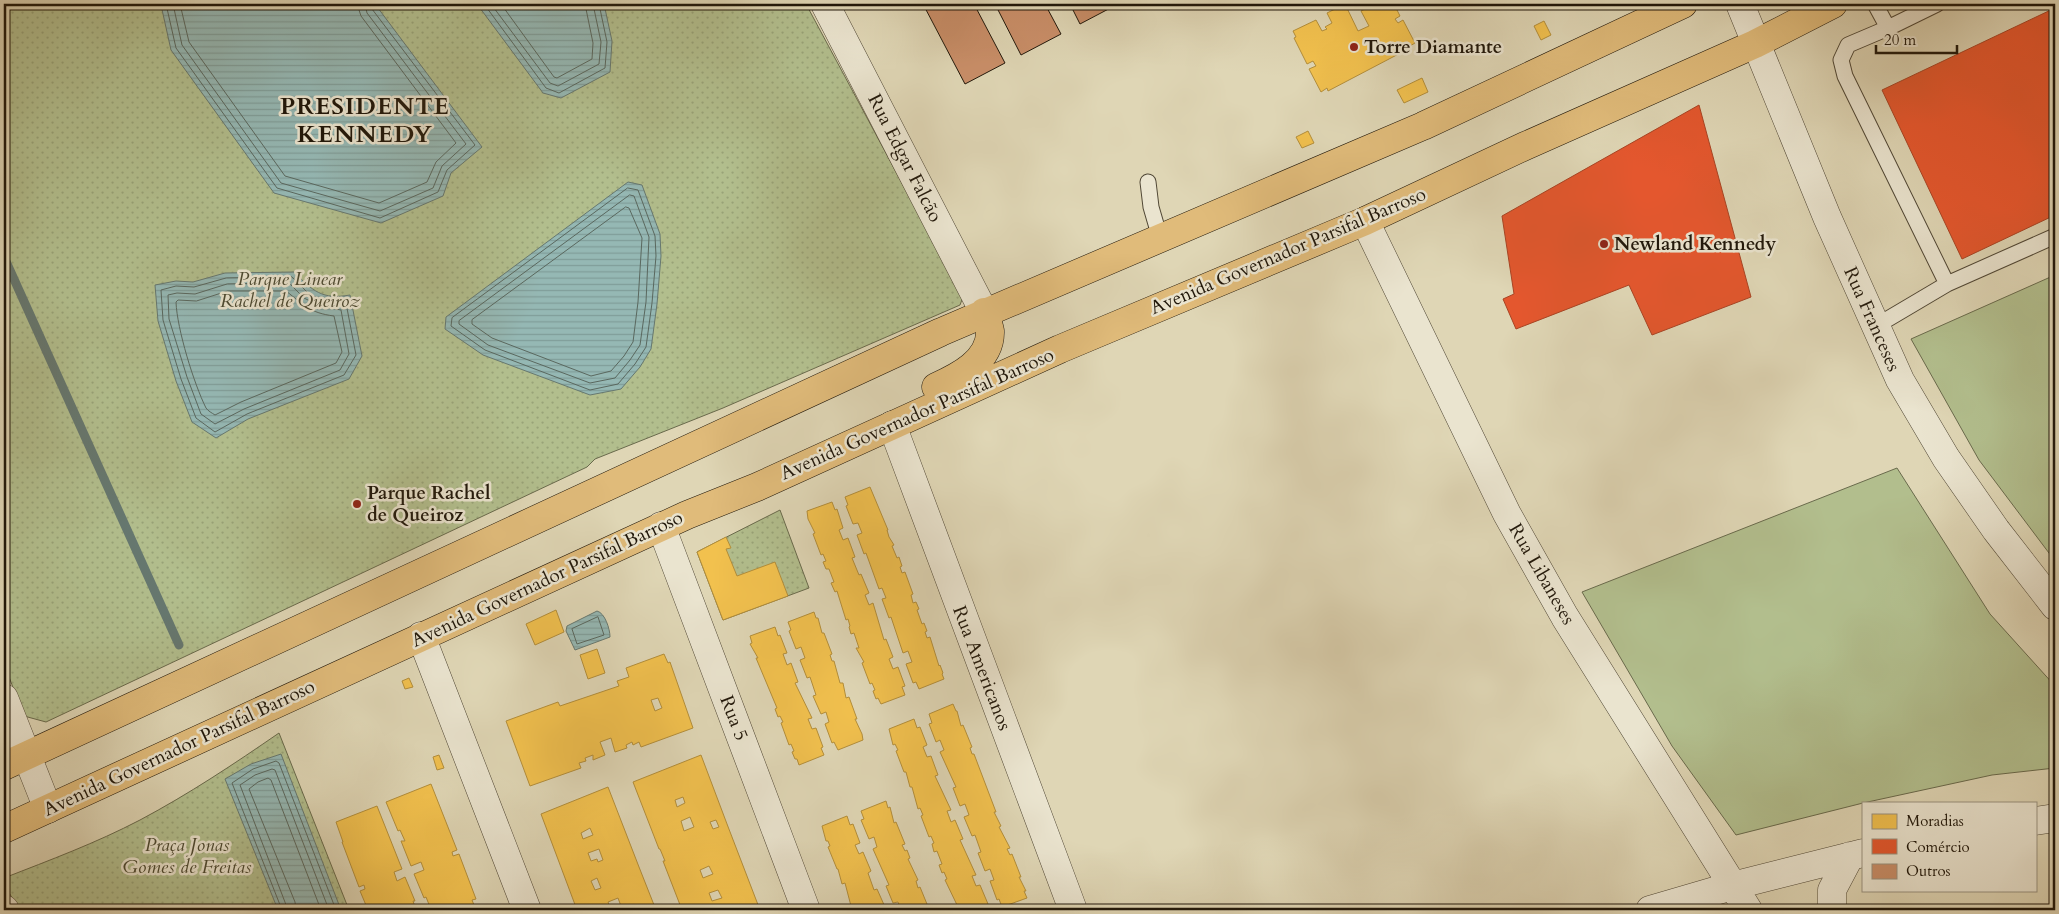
<svg xmlns="http://www.w3.org/2000/svg" width="2059" height="914" viewBox="0 0 2059 914" font-family="Cardo,serif">
<defs>
<pattern id="park-dots" width="8" height="8" patternUnits="userSpaceOnUse" patternTransform="scale(1.25)"><rect width="8" height="8" fill="#b2be8d"/><path d="M2 2h.1M6 6h.1" fill="none" stroke="#99a378" stroke-width="1.8" stroke-linecap="round"/></pattern>
<pattern id="water-rules" width="6" height="5" patternUnits="userSpaceOnUse" patternTransform="scale(1.25)"><rect width="6" height="5" fill="#95b8b4"/><path d="M0 2.5h6" fill="none" stroke="#809d99"/></pattern>
</defs>
<rect width="100%" height="100%" fill="#dfd6b5"/>
<filter id="stains"><feTurbulence type="fractalNoise" baseFrequency=".004" numOctaves="4"/><feColorMatrix values="0 0 0 0 .2 0 0 0 0 .09 0 0 0 0 .02 0 0 0 .5 -.17"/></filter>
<radialGradient id="worn" r=".72"><stop offset=".6" stop-color="#630" stop-opacity="0"/><stop offset="1" stop-color="#630" stop-opacity=".3"/></radialGradient>
<path fill="#b2be8d" stroke="#696a4c" d="M2055,275v286l-76,-101 -68,-121z
M1897,468l93,146 65,72v82l-63,7 -129,28 -127,32 -64,-89 -90,-154z"/>
<path fill="url(#park-dots)" stroke="#696a4c" d="M4,4h802l157,293 -3,8 -237,103 -128,51 -8,8 -541,255 -22,-6 -20,-52z
M780,510l29,78 -86,32 -26,-68z
M279,733l70,177h-329l-16,-25v-7c46,-18 92,-35 136,-58 49,-26 94,-56 139,-87z"/>
<path fill="url(#water-rules)" stroke="#667870" d="M164,4h211l107,143 -31,26 -8,23 -62,27 -107,-30 -103,-143 -10,-45z
M477,4h127l8,37 -2,31 -49,26 -18,-5z
M628,182l14,3 18,49 1,22 -4,48 -6,45 -11,18 -19,22 -31,6 -107,-40 -38,-26 1,-12z
M294,272c19,19 28,28 56,23l12,61 -13,23 -101,40 -32,19 -24,-16 -16,-41 -18,-60 -3,-36 21,-4 17,1 32,-9z
M597,611c8,2 13,18 13,26l-35,13 -9,-19 1,-5z
M281,754l60,156h-63l-53,-131 26,-15z"/>
<path fill="#f2c14e" stroke="#b38e3a" fill-rule="evenodd" d="M1345,4l13,27 11,-5 -8,-15 4,-2 -2,-5h31l6,12 -5,3 3,4 5,-3 12,23 -5,3v2l-82,43 -1,-3 -6,4 -12,-23 7,-3 -3,-5 -6,3 -13,-26 2,-1 -3,-6 23,-11 6,11 5,-2 -2,-2 7,-4 -5,-10z
M1544,21l7,14 -10,5 -7,-14z
M1422,78l6,14 -24,11 -7,-13z
M1308,131l6,12 -12,5 -6,-11z
M870,487l18,43h-1l2,7 5,8 -2,1 5,12 2,-1 3,9 -2,1 2,6 3,-1 8,22 -2,1 2,8 3,-1 3,7 -2,1 5,14 2,-1 3,8 -2,1 2,6 3,-1 9,29 1,-1 3,8 -1,1 2,5 -25,10 -3,-7 -3,1 -7,-19 6,-2 -4,-11 -5,2 -12,-36 -2,1 -7,-19 4,-1 -4,-10 -3,1 -13,-36 -2,1 -7,-19 5,-2 -4,-10 -5,1 -7,-18 2,-1 -3,-8z
M832,502l3,8 2,-1 6,19 -4,2 4,10 5,-2 7,19 -3,1 7,17 2,-1 8,19 -4,2 4,10 4,-2 11,37 2,-1 7,18 -4,2 4,10 5,-2 7,19 -3,1 3,8 -24,9 -3,-6 -2,1 -3,-8 2,-1 -3,-7 -2,1 -8,-21 2,-1 -8,-14h3l-5,-15 -3,1 -2,-7 1,-1 -2,-7 -2,1 -9,-29 -2,1 -4,-9 3,-1 -5,-13h-3l-3,-7 3,-1 -3,-7 -2,1 -8,-21 2,-1 -7,-14 -1,-8z
M726,537l5,11 -5,1 11,27 38,-14 13,34 -65,24 -26,-68z
M556,610l8,22 -29,13 -9,-21z
M814,612l2,6h2l4,15h2l8,21 -2,1 2,6h2l6,22h3l3,15 3,-1 8,22h-2l7,15 1,6 -25,10 -4,-8 -2,1 -7,-19 4,-2 -3,-10 -5,2 -8,-18 3,-1 -6,-18 -3,1 -7,-18 5,-2 -4,-11 -5,2 -7,-18 2,-1 -3,-8z
M775,627l3,9 2,-1 7,18 -4,1 4,11 4,-2 7,19 -3,1 17,35 -4,1 4,10 4,-1 7,19 -2,1 3,7 -25,10 -2,-6h-2l-3,-7 2,-1 -3,-7 -2,1 -8,-22 2,-1 -3,-6 -2,1 -3,-8 2,-1 -21,-50h2l-8,-14 2,-1 -2,-7z
M597,649l8,24 -17,6 -8,-24z
M664,654l4,9 2,-1 23,66 -52,19 -2,-5 -6,3 -1,-3 -6,3 1,3 -12,4 -4,-14 -11,4 5,13 -12,5v-5l-8,3 1,3 -7,2 2,5 -51,18 -24,-65 52,-19 2,4 59,-20 -2,-5 12,-4 -3,-9zM658,698l4,10 -7,3 -4,-11z
M409,678l4,9 -8,2 -3,-8z
M953,704l3,7h1l4,15 2,-1 9,22 -2,1 2,6h2l22,58h-2l7,14 -2,1 11,21 -3,1 3,6 2,-1 9,23h-2l7,14h-2l3,7 -25,9 -3,-8 -2,1 -7,-19 4,-1 -4,-11 -5,2 -7,-18 3,-1 -6,-17 -3,1 -8,-19 5,-2 -4,-11 -5,2 -7,-18 3,-1 -16,-35 4,-2 -4,-10 -4,2 -7,-18 3,-1 -3,-9z
M914,719l3,9 3,-1 7,18 -4,2 4,10 4,-1 7,19 -3,1 16,34 -4,1 4,11 4,-2 8,19 -3,1 16,35 -4,1 4,10 4,-1 8,19 -3,1 2,5h-31v-2l2,-1 -13,-27 2,-1 -3,-7 -2,1 -3,-8 3,-1 -5,-13 -3,1 -2,-8 2,-1 -3,-7 -2,1 -8,-21 2,-1 -3,-7 -2,1 -6,-22h-2l-4,-15h-2l-8,-21 2,-1 -3,-6 -2,1 -4,-16z
M439,755l5,13 -7,2 -4,-13z
M701,755l26,69 33,86h-78l-19,-49h2l-5,-12h-1l-26,-67zM683,797l2,6 -8,4 -2,-7zM690,817l4,10 -10,4 -3,-10zM716,820l3,7 -6,2 -3,-7zM709,866l4,8 -10,4 -3,-8zM718,890l4,8 -10,3 -3,-8z
M431,784l26,66 -5,2 1,4 6,-2 17,45 -4,1 4,10h-48v-2l2,-1 -4,-10 -2,1 -10,-24 10,-4 -3,-8 -10,4 -10,-25h4l-5,-11 -2,1 -12,-29z
M608,787l31,80 17,43h-40v-2l5,-2 -3,-8 -10,4 3,8h-34l-36,-96zM590,828l3,7 -10,4 -2,-6zM599,849l4,11 -5,2 -1,-3 -6,2 -3,-8zM597,878l4,10 -6,2 -4,-9z
M886,801l2,7 2,-1 4,16 2,-1 9,22 -3,1 3,6 2,-1 3,8 -2,1 10,21 -2,1 2,7 2,-1 9,22 -2,1h-26l-3,-8 -5,1 -7,-17 3,-1 -16,-36 4,-2 -3,-10 -5,2 -8,-19 3,-1 -3,-8z
M377,806l25,63 -8,3 3,9 8,-4 10,24h-2l3,9h-48l-8,-19 5,-2 -1,-4 -5,2 -17,-45h1l-7,-20z
M847,816l3,9 3,-1 7,19 -5,2 4,9 4,-2 8,19 -3,2 6,17 3,-1 8,18 -4,3h-26l-2,-5 -2,1 -6,-23 -3,1 -4,-15h-1l-9,-22 2,-1 -2,-5h-2l-4,-15z"/>
<path fill="#e4572e" stroke="#a94423" d="M2055,8v207l-93,44 -80,-169z
M1699,105l52,192 -99,38 -23,-50 -113,44 -13,-30 11,-5 -12,-78z"/>
<g fill="none" stroke-linecap="round" stroke-linejoin="round">
<path stroke="#5a685f" stroke-width="1" d="M166,4l10,44 101,140 103,30 58,-26 9,-22 28,-25 -103,-136 -1,-5
M173,4l9,41 99,138 99,28 53,-23 9,-22 24,-22 -99,-131 -2,-9
M180,4l9,38 96,134 94,27 48,-21 9,-20 20,-19 -95,-127 -4,-12
M484,4l62,84 13,5 46,-25 2,-26 -8,-38
M491,4l59,79 8,3 41,-22 2,-22 -8,-38
M501,4l53,73 3,1 35,-19 1,-16 -8,-39
M628,188l10,2 17,46 1,20 -4,47 -6,44 -11,17 -17,20 -28,6 -105,-40 -34,-24 1,-8z
M630,195l4,1 15,41 -3,65 -6,43 -10,15 -15,18 -25,5 -102,-38 -29,-21v-3z
M626,207l3,1 13,30 -4,64 -5,40 -9,14 -13,15 -20,5 -99,-38 -20,-14v-4z
M292,277l16,16 15,8 23,2 10,52 -12,20 -97,39 -32,18 -19,-14 -15,-39 -18,-59 -2,-30 15,-4 18,1 32,-9z
M289,283l15,15 16,8 21,4 8,44 -9,16 -96,39 -29,15 -14,-10 -14,-37 -18,-58 -1,-24 9,-2 18,1 32,-10z
M228,291h58c18,14 24,22 48,25l8,36 -6,11 -95,39 -26,13c-3,-2 -7,-4 -9,-7 -12,-24 -29,-79 -30,-106l2,-2 18,1z
M598,617l6,18 -27,9 -5,-15z
M282,910l-50,-127 21,-14 23,-8 3,2 57,147
M288,910l-48,-125 15,-10 17,-6 3,1 54,140
M296,910l-1,-8 -46,-113 9,-7 10,-4 3,2 50,130"/>
<path stroke="#667870" stroke-width="9" d="M4,257l175,388"/>
</g>
<path fill="#c98e68" stroke="#20170a" d="M923,4h51l31,59 -40,21z
M995,4h50l16,30 -40,21z
M1070,4h48l-38,20z"/>
<g fill="none" stroke-linecap="round" stroke-linejoin="round">
<defs>
<path id="service" d="M1875,4l13,24 -40,17 -7,15 4,16 102,208 108,-48
M1888,28l49,-24
M1148,182l3,25 9,31
M1876,326l71,-42"/>
<path id="minor" d="M825,4l159,308
M1740,4l87,213 73,163 46,78 50,72 59,76
M1365,221l142,293 58,103 183,293
M892,425l181,485
M661,526l145,384
M421,636l106,274
M4,698l44,111
M2035,821l20,-3
M4,909l1,1
M1650,910l82,-24 131,-33
M1832,910v-20l18,-34"/>
<path id="primary" d="M936,387c22,-10 55,-26 54,-56 -1,-6 -4,-13 -6,-19
M4,766l937,-434 482,-206 260,-122
M4,829l683,-314 70,-28 303,-138 305,-128 160,-75 230,-102 78,-40"/>
</defs>
<use href="#service" stroke="#504735" stroke-width="17"/>
<use href="#minor" stroke="#504735" stroke-width="29"/>
<use href="#primary" stroke="#20170a" stroke-width="29"/>
<use href="#service" stroke="#eae4cf" stroke-width="15"/>
<use href="#minor" stroke="#eae4cf" stroke-width="28"/>
<use href="#primary" stroke="#e0bb7a" stroke-width="28"/>
</g>
<g fill="#8f2418" stroke="#eae4cf" stroke-width="2">
<circle cx="1354" cy="47" r="5"/>
<circle cx="1604" cy="244" r="5"/>
<circle cx="357" cy="504" r="5"/>
</g>
<g text-anchor="middle" dominant-baseline="central" stroke-width="5" stroke-linejoin="round" paint-order="stroke">
<g font-size="19" font-weight="bold" fill="#20170a" stroke="#eae4cf" text-anchor="start">
<text x="1364" y="47">Torre Diamante</text>
<text x="1614" y="244">Newland Kennedy</text>
<text x="367" y="493">Parque Rachel<tspan x="367" dy="22">de Queiroz</tspan></text>
</g>
<g font-size="19" fill="#20170a" stroke="#eae4cf">
<text transform="translate(905 158) rotate(63)">Rua Edgar Falcão</text>
<text transform="translate(1288 251) rotate(-23)">Avenida Governador Parsifal Barroso</text>
<text transform="translate(1872 319) rotate(66)">Rua Franceses</text>
<text transform="translate(917 414) rotate(-24)">Avenida Governador Parsifal Barroso</text>
<text transform="translate(1542 574) rotate(60)">Rua Libaneses</text>
<text transform="translate(547 579) rotate(-25)">Avenida Governador Parsifal Barroso</text>
<text transform="translate(982 668) rotate(69)">Rua Americanos</text>
<text transform="translate(734 718) rotate(69)">Rua 5</text>
<text transform="translate(179 748) rotate(-25)">Avenida Governador Parsifal Barroso</text>
</g>
<g font-size="19" font-style="italic" fill="#4c4931" stroke="#eae4cf">
<text x="290" y="279">Parque Linear<tspan x="290" dy="22">Rachel de Queiroz</tspan></text>
<text x="187" y="845">Praça Jonas<tspan x="187" dy="22">Gomes de Freitas</tspan></text>
</g>
<g font-size="24" font-weight="bold" letter-spacing="1" fill="#20170a" stroke="#eae4cf">
<text x="365" y="106">PRESIDENTE<tspan x="365" dy="28">KENNEDY</tspan></text>
</g>
</g>
<rect width="2059" height="914" fill="none" stroke="#dfd6b5" stroke-width="20"/>
<rect x="5" y="5" width="2049" height="904" fill="none" stroke="#20170a" stroke-width="2.5"/>
<rect x="10" y="10" width="2039" height="894" fill="none" stroke="#20170a"/>
<rect x="1862" y="802" width="175" height="90" fill="#eae4cf" stroke="#999280"/>
<rect x="1872" y="814" width="25" height="15" fill="#f2c14e" stroke="#999280"/>
<text x="1906" y="826" font-size="15" fill="#20170a">Moradias</text>
<rect x="1872" y="839" width="25" height="15" fill="#e4572e" stroke="#999280"/>
<text x="1906" y="852" font-size="15" fill="#20170a">Comércio</text>
<rect x="1872" y="864" width="25" height="15" fill="#c98e68" stroke="#999280"/>
<text x="1906" y="876" font-size="15" fill="#20170a">Outros</text>
<path d="M1876 45v8h81v-8" fill="none" stroke="#20170a" stroke-width="2.5"/>
<text x="1884" y="45" font-size="15" fill="#20170a" stroke="#eae4cf" stroke-width="4" paint-order="stroke">20 m</text>
<rect width="100%" height="100%" filter="url(#stains)"/>
<rect width="100%" height="100%" fill="url(#worn)"/>
</svg>
